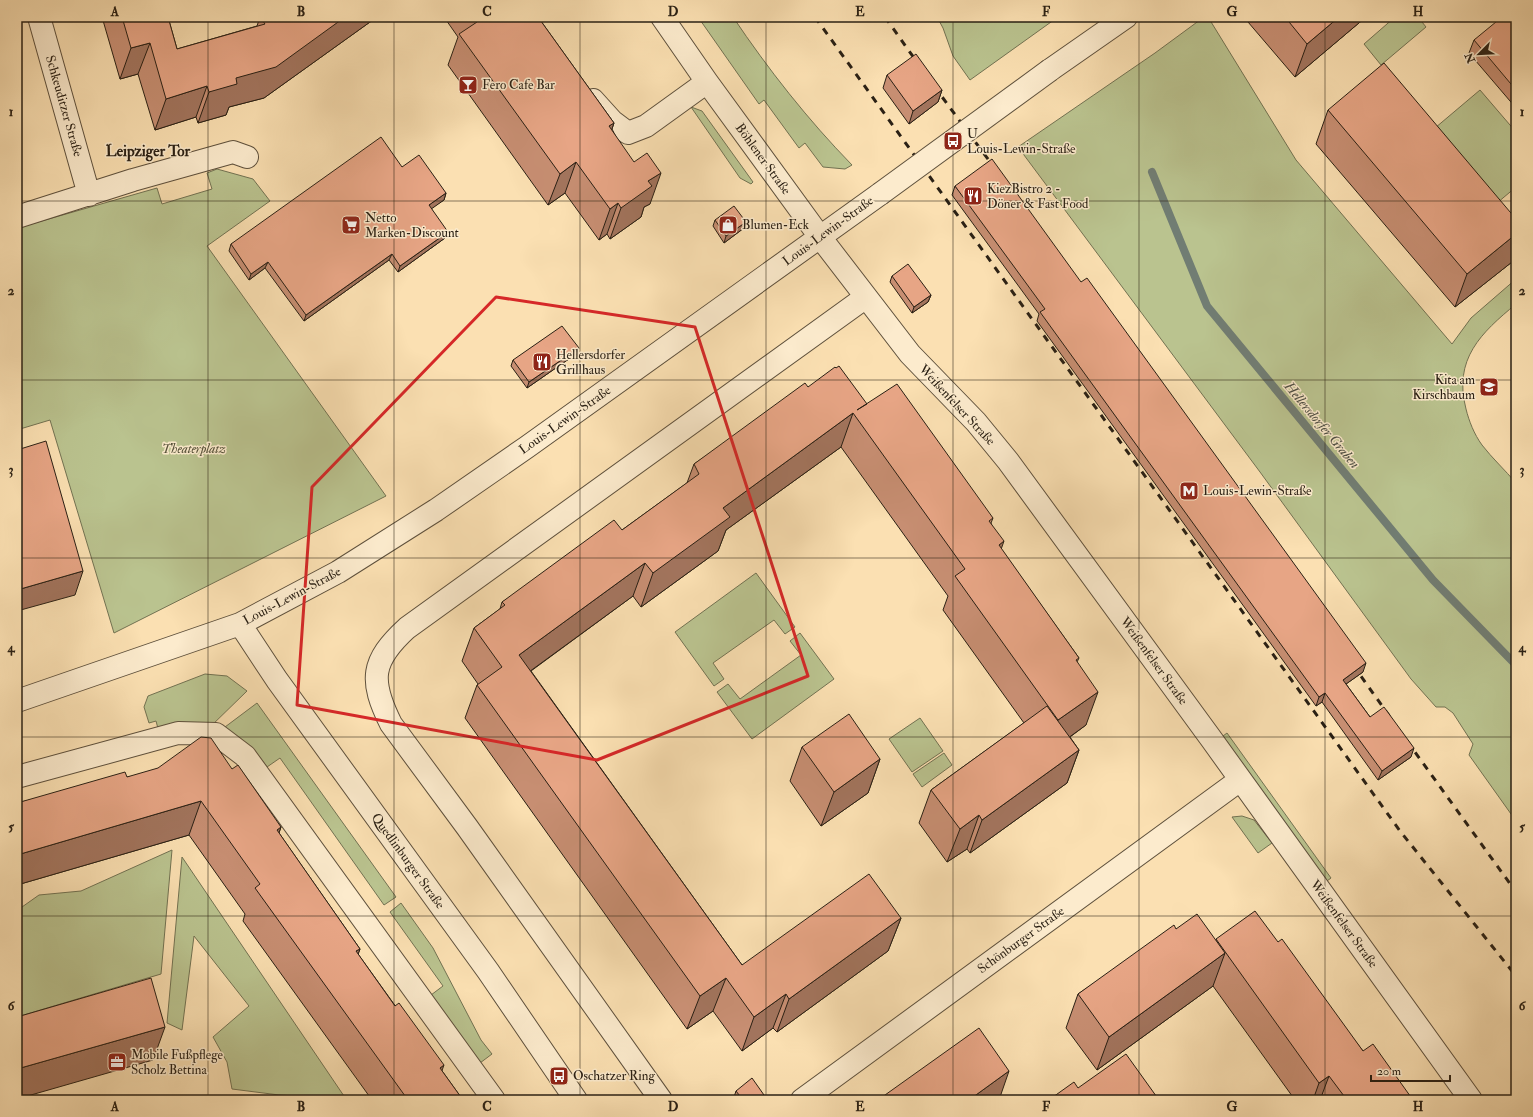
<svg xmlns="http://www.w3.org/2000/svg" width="1533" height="1117" viewBox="0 0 1533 1117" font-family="'IM FELL Double Pica',serif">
<rect width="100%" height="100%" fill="#fbe0b2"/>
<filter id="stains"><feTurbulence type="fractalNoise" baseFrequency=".005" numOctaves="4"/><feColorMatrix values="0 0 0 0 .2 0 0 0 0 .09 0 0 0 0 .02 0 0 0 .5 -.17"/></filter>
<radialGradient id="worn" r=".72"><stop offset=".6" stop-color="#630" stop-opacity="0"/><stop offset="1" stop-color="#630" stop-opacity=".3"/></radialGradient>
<path fill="#bac38f" stroke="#727252" d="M698,17h35c35,52 75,103 119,148l-7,4 -22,-2 -18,-24 -6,5 -35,-48 -5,4z
M937,17h121l-88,63 -17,-24 -10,-28z
M1204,17h4l88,143 156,184 19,-26 45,-39v25c-35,29 -63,55 -50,105 3,12 8,25 16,36 10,13 23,25 34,38v338l-47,-66 4,-11 -20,-31 -8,-6h-9l-25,-28 -151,-207 -242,-325 137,-94z
M1395,17h23l8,10 -45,38 -17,-21z
M1480,90l36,42v55l-19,16 -62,-75z
M691,107l11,4 51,71 -2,2 -11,-6z
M217,169l36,10 17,22 -63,45 179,250 -272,137 -64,-213 -30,9 -3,-10v-191l140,-40 5,16 50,-15 -5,-16z
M756,573l39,54 -10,7 -11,-14 -61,43 11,16 -10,7 -39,-54z
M800,633l34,46 -82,60 -35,-47 11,-8 12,15 61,-44 -11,-14z
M205,674l22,2 20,15 -39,38 -48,7 -4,-15 -7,2 -5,-16 4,-11z
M257,703l139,194 -12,8 -104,-147 -13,9c-14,-20 -23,-28 -46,-37z
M920,718l23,33 -31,21 -23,-33z
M1227,733l104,145 -4,3 -104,-145z
M944,753l8,12 -30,22 -9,-13z
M1242,816l12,4 18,23 -14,10 -26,-36z
M172,850l-11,124 -144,43v-110h5l17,-12 42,-4z
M182,857l164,242 -67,-4 -47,-6 -5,-27 -14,-25 36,-31 -55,-70 -12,94 -15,-7z
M401,903l32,45 48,92 11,14 -12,9 -49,-68 12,-9 -53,-74z"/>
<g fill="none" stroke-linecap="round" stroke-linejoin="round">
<path stroke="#717d73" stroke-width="8" d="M1152,172l55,134 226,274 83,85"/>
<defs>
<path id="minor" d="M39,17l50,178
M662,17l45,65 113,155 90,117 66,68 32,39 204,279 259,360
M1050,70l76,-53
M593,100l19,21 16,12 18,-7 61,-44
M17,217l116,-37 100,-28 14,5
M240,624l37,56 211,291 88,129
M17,701l223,-77 98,-52 98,-62 91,-63 353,-253
M17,777l161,-44 38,1 29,22 249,344
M661,1100l-194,-273 -76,-103c-22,-44 -20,-63 16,-96l459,-331
M802,1100l438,-320"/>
</defs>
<use href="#minor" stroke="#5e503c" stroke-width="24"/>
<use href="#minor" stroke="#fcebcd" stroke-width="22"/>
<path stroke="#2a2014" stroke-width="3" stroke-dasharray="7 7" stroke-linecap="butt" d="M815,17l585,814 116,145
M885,17l34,48
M934,86l62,84
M1353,665l37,52
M1407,741l109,151"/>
<defs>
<path id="minor-bridge" d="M880,194l170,-124"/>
</defs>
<use href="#minor-bridge" stroke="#5e503c" stroke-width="24" stroke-linecap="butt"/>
<use href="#minor-bridge" stroke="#fcebcd" stroke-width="22"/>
</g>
<path fill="#c78e72" stroke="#2a2014" d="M102,17h66l9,32 80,-23 3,-9h117l-113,81 -35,9 -3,8 -28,8 -2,-6 -41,13 -17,-56 -18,5z
M444,17h94l76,106 -2,6 38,75 -6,3 -3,10 -31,22 -3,-5 -8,6 -34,-47 -17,12 -100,-140 10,-28z
M1250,17h116l-71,60 -47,-55z
M1516,17v91l-47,-55 5,-13z
M887,75l55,15 -4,12 -29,22 -26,-36z
M1328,110l184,152 -57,45 -139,-163z
M402,167l44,26 -2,7 -13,8 14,30 -47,34 -9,-12 -85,61 -39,-53 -16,12 -20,-29 2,-7z
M955,186l408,486 -17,12 24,33 41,40 -33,23 -56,-78 -6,4 -279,-385 2,-7 -87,-119z
M715,220l31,2 -2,6 -20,15 -11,-17z
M892,276l39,19 -3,7 -16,11 -22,-31z
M576,354l-49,34 -16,-22 2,-6z
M808,387l59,17 126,114 -2,5 10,26 78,109 -2,4 9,63 -16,12 9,13 -12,33 -97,70 -3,-4 -20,13 -28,-39 12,-33 93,-67 -81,-113 5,-14 -107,-149 -115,83 -8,21 -77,56 -8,-11 -102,75 211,294 159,-47 -13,33 -111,81 -4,-4 -31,23 -29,-40 -26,18 -222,-311 12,-33 1,-1 -16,-23 12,-33 26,-19 2,-7 120,-72 65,-47 7,-19z
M802,747l78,12 -12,34 -47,33 -31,-45z
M232,769l49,58 -2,6 81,116 -2,5 105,146h-91l-129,-179 2,-7 -56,-79 -172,50v-82l110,-26z
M1176,929l39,11 63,2 85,109 50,49h-118l-82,-114 -116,84 -31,-42 12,-34z
M736,1091l28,4 -2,5h-26l-2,-3z"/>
<path fill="#a2745d" stroke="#2a2014" d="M345,17h32l-113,81 -35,9 -3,8 -28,8 11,-31z
M1339,17h27l-71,60 12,-33z
M150,43l-12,31 -18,5 11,-31z
M207,86l-11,31 -41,13 11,-31z
M942,90l-4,12 -29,22 4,-13z
M614,123l-11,31 6,-28z
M576,162l-11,31 -17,12 12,-31z
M661,173l-11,31 -6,3 -3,10 -31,22 11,-31 27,-27z
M446,193l-2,7 -17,12 2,-7z
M618,203l-11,31 -8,6 11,-31z
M746,222l-2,6 -20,15 2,-7z
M448,232l-3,6 -47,34 2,-6z
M1516,234v15l-4,13 -57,45 12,-33z
M392,254l-3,6 -85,61 2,-6z
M268,262l-3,6 -16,12 2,-6z
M931,295l-3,7 -16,11 2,-6z
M579,348l-3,6 -49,34 2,-6z
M853,413l-12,34 -115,83 -8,21 -77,56 12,-34 70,-65z
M1004,541l-12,34 7,-30z
M645,563l-12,33 -126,92 12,-33z
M83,571l-8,24 -58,16v-21z
M1366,663l-3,9 -24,17 4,-9z
M1098,692l-12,33 -40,29 12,-34z
M1325,693l-3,9 -6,4 3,-9z
M1414,748l-3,9 -33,23 4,-9z
M1079,750l-12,33 -97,70 12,-33z
M880,759l-12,34 -47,33 13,-34z
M201,801l-12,34 -172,50v-30z
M979,815l-12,34 -20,13 13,-33z
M281,827l-12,33 8,-30z
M901,918l-13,33 -111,81 12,-33z
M360,949l-12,33 8,-31z
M1225,953l-12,33 -116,84 12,-33z
M726,978l-13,33 -26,18 13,-33z
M786,994l-13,34 -31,23 12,-34z
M165,1027l-12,33 -136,39v-30z
M444,1065l-12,33 8,-30z
M1009,1071l-10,29h-30z
M1329,1076l-9,24h-7l6,-17z
M764,1095l-2,5h-5z"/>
<path fill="#e7a585" stroke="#2a2014" d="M122,17h46l9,32 88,-25 -5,-7h85l-69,50 -40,11 1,6 -28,8 -2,-6 -41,13 -16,-56 -19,5z
M475,17h63l76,106 -5,3 25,36 13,-9 14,20 -13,8 4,5 -31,22 -3,-5 -8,6 -34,-47 -16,12 -101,-140 18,-12z
M1285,17h54l-32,27z
M1502,17h14v73l-42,-50z
M916,54l26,36 -29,21 -26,-36z
M1384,63l132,156v15l-49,40 -139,-164z
M381,137l21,30 17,-12 27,38 -17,12 19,27 -48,34 -8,-12 -86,61 -38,-53 -17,12 -20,-30z
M992,159l89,123 6,-4 279,385 -23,17 27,37 14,-10 30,41 -32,23 -57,-78 -6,4 -279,-385 5,-3 -90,-123z
M734,206l12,16 -20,14 -11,-16z
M908,264l23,31 -17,12 -22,-31z
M562,326l17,22 -50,34 -16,-22z
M839,366l28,38 -10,6 40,-26 96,134 -4,3 15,20 -5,4 80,113 -3,2 22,32 -40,28 -103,-144 10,-7 -112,-156 -130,95 7,9 -77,56 -8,-10 -126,92 223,310 127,-91 32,44 -112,81 -3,-5 -32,23 -28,-39 -26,18 -223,-311 25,-18 -28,-39 31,-23 -3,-3 112,-82 8,10 77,-56 -5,-10 111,-81 3,4 27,-20 1,1z
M46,441l37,130 -66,19v-140z
M1047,706l32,44 -97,70 -3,-5 -19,14 -29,-39z
M849,714l31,45 -46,33 -32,-45z
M201,737l10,1 21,31 6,-4 43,62 -4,3 83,119 -4,2 39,55 4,-3 45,62 -4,3 23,32h-55l-153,-212 5,-4 -59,-83 -184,54v-52l108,-31 2,5 31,-9z
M1255,911l23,31 4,-3 81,112 10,-7 40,56h-66l-18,-24 -10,7 -103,-144z
M1197,914l28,39 -116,84 -31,-43 96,-69 2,4z
M151,978l14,49 -148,42v-52z
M979,1028l30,43 -40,29h-91z
M1126,1054l33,46h-103l-3,-3 21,-15 4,6z
M752,1078l12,17 -7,5h-14l-7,-9z"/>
<path fill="none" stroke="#d62828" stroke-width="3" stroke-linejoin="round" d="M496,297l199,30 113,349 -211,84 -300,-55 15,-218z"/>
<path fill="none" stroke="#2a2014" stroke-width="1" stroke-opacity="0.55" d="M208,17v1083M394,17v1083M580,17v1083M766,17v1083M953,17v1083M1139,17v1083M1325,17v1083M17,201h1499M17,380h1499M17,558h1499M17,737h1499M17,916h1499"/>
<defs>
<symbol id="bar-square" viewBox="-11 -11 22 22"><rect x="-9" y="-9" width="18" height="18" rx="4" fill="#8f2418" stroke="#fcebcd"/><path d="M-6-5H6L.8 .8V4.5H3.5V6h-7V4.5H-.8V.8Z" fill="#fff"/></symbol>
<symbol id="bus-square" viewBox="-11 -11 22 22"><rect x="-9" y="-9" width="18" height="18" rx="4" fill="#8f2418" stroke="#fcebcd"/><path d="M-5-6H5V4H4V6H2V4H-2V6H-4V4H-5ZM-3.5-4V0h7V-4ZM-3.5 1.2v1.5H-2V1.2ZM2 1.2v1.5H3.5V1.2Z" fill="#fff"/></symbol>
<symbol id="restaurant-square" viewBox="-11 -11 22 22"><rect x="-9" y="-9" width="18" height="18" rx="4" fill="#8f2418" stroke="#fcebcd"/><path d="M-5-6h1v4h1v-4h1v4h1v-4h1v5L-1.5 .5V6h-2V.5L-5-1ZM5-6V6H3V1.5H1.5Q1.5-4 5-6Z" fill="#fff"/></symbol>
<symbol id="supermarket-square" viewBox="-11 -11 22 22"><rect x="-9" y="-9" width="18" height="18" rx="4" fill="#8f2418" stroke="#fcebcd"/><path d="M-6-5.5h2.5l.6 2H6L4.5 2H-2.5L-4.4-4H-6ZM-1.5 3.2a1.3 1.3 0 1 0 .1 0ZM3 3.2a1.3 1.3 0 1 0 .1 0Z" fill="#fff"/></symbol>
<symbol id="shop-square" viewBox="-11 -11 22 22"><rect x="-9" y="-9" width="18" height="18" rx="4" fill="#8f2418" stroke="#fcebcd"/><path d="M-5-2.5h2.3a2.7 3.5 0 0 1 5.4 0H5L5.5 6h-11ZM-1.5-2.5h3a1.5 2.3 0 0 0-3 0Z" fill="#fff"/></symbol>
<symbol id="school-square" viewBox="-11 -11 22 22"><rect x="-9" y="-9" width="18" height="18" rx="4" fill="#8f2418" stroke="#fcebcd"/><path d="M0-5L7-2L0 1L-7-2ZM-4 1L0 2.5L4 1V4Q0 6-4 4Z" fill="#fff"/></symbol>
<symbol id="metro-square" viewBox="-11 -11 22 22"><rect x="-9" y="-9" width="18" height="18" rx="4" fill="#8f2418" stroke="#fcebcd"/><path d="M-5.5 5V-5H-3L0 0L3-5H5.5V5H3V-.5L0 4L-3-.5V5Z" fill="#fff"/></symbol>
<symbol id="office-square" viewBox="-11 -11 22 22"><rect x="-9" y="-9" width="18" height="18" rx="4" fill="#8f2418" stroke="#fcebcd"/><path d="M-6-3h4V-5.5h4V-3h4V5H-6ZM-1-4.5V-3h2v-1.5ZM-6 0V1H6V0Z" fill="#fff"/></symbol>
</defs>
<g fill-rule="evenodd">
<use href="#bar-square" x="457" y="74" width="22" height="22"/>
<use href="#bus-square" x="942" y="130" width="22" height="22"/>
<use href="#restaurant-square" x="962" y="185" width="22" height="22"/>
<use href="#supermarket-square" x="340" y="214" width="22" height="22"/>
<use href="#shop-square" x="717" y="214" width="22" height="22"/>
<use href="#restaurant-square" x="531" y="351" width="22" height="22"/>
<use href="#school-square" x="1478" y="376" width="22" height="22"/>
<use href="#metro-square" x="1178" y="480" width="22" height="22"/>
<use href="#office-square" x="106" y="1051" width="22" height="22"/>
<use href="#bus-square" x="548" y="1065" width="22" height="22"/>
</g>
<g text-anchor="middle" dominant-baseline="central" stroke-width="3" stroke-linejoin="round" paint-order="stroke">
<g font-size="13" fill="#2a2014" stroke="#fcebcd" text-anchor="start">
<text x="482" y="85">Fero Cafe Bar</text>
<text x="967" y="134">U<tspan x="967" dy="15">Louis-Lewin-Straße</tspan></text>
<text x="987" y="189">KiezBistro 2 -<tspan x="987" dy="15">Döner &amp; Fast Food</tspan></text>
<text x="365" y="218">Netto<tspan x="365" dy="15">Marken-Discount</tspan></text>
<text x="742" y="225">Blumen-Eck</text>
<text x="556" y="355">Hellersdorfer<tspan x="556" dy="15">Grillhaus</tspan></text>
<text x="1475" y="380" text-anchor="end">Kita am<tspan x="1475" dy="15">Kirschbaum</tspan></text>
<text x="1203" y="491">Louis-Lewin-Straße</text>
<text x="131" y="1055">Mobile Fußpflege<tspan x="131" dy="15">Scholz Bettina</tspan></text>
<text x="573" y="1076">Oschatzer Ring</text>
</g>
<g font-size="13" fill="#2a2014" stroke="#fcebcd">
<text transform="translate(64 106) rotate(74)">Schkeuditzer Straße</text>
<text transform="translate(763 159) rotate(54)">Böhlener Straße</text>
<text transform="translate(828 231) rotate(-36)">Louis-Lewin-Straße</text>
<text transform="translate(957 405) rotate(47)">Weißenfelser Straße</text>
<text transform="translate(565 420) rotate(-35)">Louis-Lewin-Straße</text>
<text transform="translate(292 596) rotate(-28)">Louis-Lewin-Straße</text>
<text transform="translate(1154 661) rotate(54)">Weißenfelser Straße</text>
<text transform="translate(408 861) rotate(54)">Quedlinburger Straße</text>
<text transform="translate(1344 924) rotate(54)">Weißenfelser Straße</text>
<text transform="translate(1021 940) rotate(-36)">Schönburger Straße</text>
</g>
<g font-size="13" font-style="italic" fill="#555139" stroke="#fcebcd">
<text x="194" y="449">Theaterplatz</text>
</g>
<g font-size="14" font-style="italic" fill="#4d4e44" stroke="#fcebcd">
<text transform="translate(1322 425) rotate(50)">Hellersdorfer Graben</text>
</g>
<g font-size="15" font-weight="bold" fill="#2a2014" stroke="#fcebcd">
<text x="148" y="151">Leipziger Tor</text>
</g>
</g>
<rect width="1533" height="1117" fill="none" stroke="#fbe0b2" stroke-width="44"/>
<g transform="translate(1479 54) rotate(246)" stroke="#fcebcd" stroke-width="3" paint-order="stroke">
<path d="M0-3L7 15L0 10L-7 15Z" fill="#2a2014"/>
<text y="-6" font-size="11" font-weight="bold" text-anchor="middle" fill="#2a2014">N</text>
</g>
<path d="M1371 1075v6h79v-6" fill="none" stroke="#2a2014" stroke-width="2"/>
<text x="1377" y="1075" font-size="12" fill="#2a2014" stroke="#fcebcd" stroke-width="3" paint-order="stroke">20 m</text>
<rect x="22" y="22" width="1489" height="1073" fill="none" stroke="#2a2014" stroke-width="1.5"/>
<g font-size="13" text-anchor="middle" font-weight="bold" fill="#2a2014">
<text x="115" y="16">A</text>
<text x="301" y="16">B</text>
<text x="487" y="16">C</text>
<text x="673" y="16">D</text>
<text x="860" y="16">E</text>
<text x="1046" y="16">F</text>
<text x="1232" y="16">G</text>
<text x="1418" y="16">H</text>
<text x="11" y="116">1</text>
<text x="1522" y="116">1</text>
<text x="11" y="295">2</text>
<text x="1522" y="295">2</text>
<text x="11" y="474">3</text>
<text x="1522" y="474">3</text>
<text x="11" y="652">4</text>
<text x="1522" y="652">4</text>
<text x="11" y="831">5</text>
<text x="1522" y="831">5</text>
<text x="11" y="1010">6</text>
<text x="1522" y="1010">6</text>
<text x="115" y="1111">A</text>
<text x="301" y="1111">B</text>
<text x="487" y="1111">C</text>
<text x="673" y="1111">D</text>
<text x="860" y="1111">E</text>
<text x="1046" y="1111">F</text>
<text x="1232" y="1111">G</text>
<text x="1418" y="1111">H</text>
</g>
<rect width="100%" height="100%" filter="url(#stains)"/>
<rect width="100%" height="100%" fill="url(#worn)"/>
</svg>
